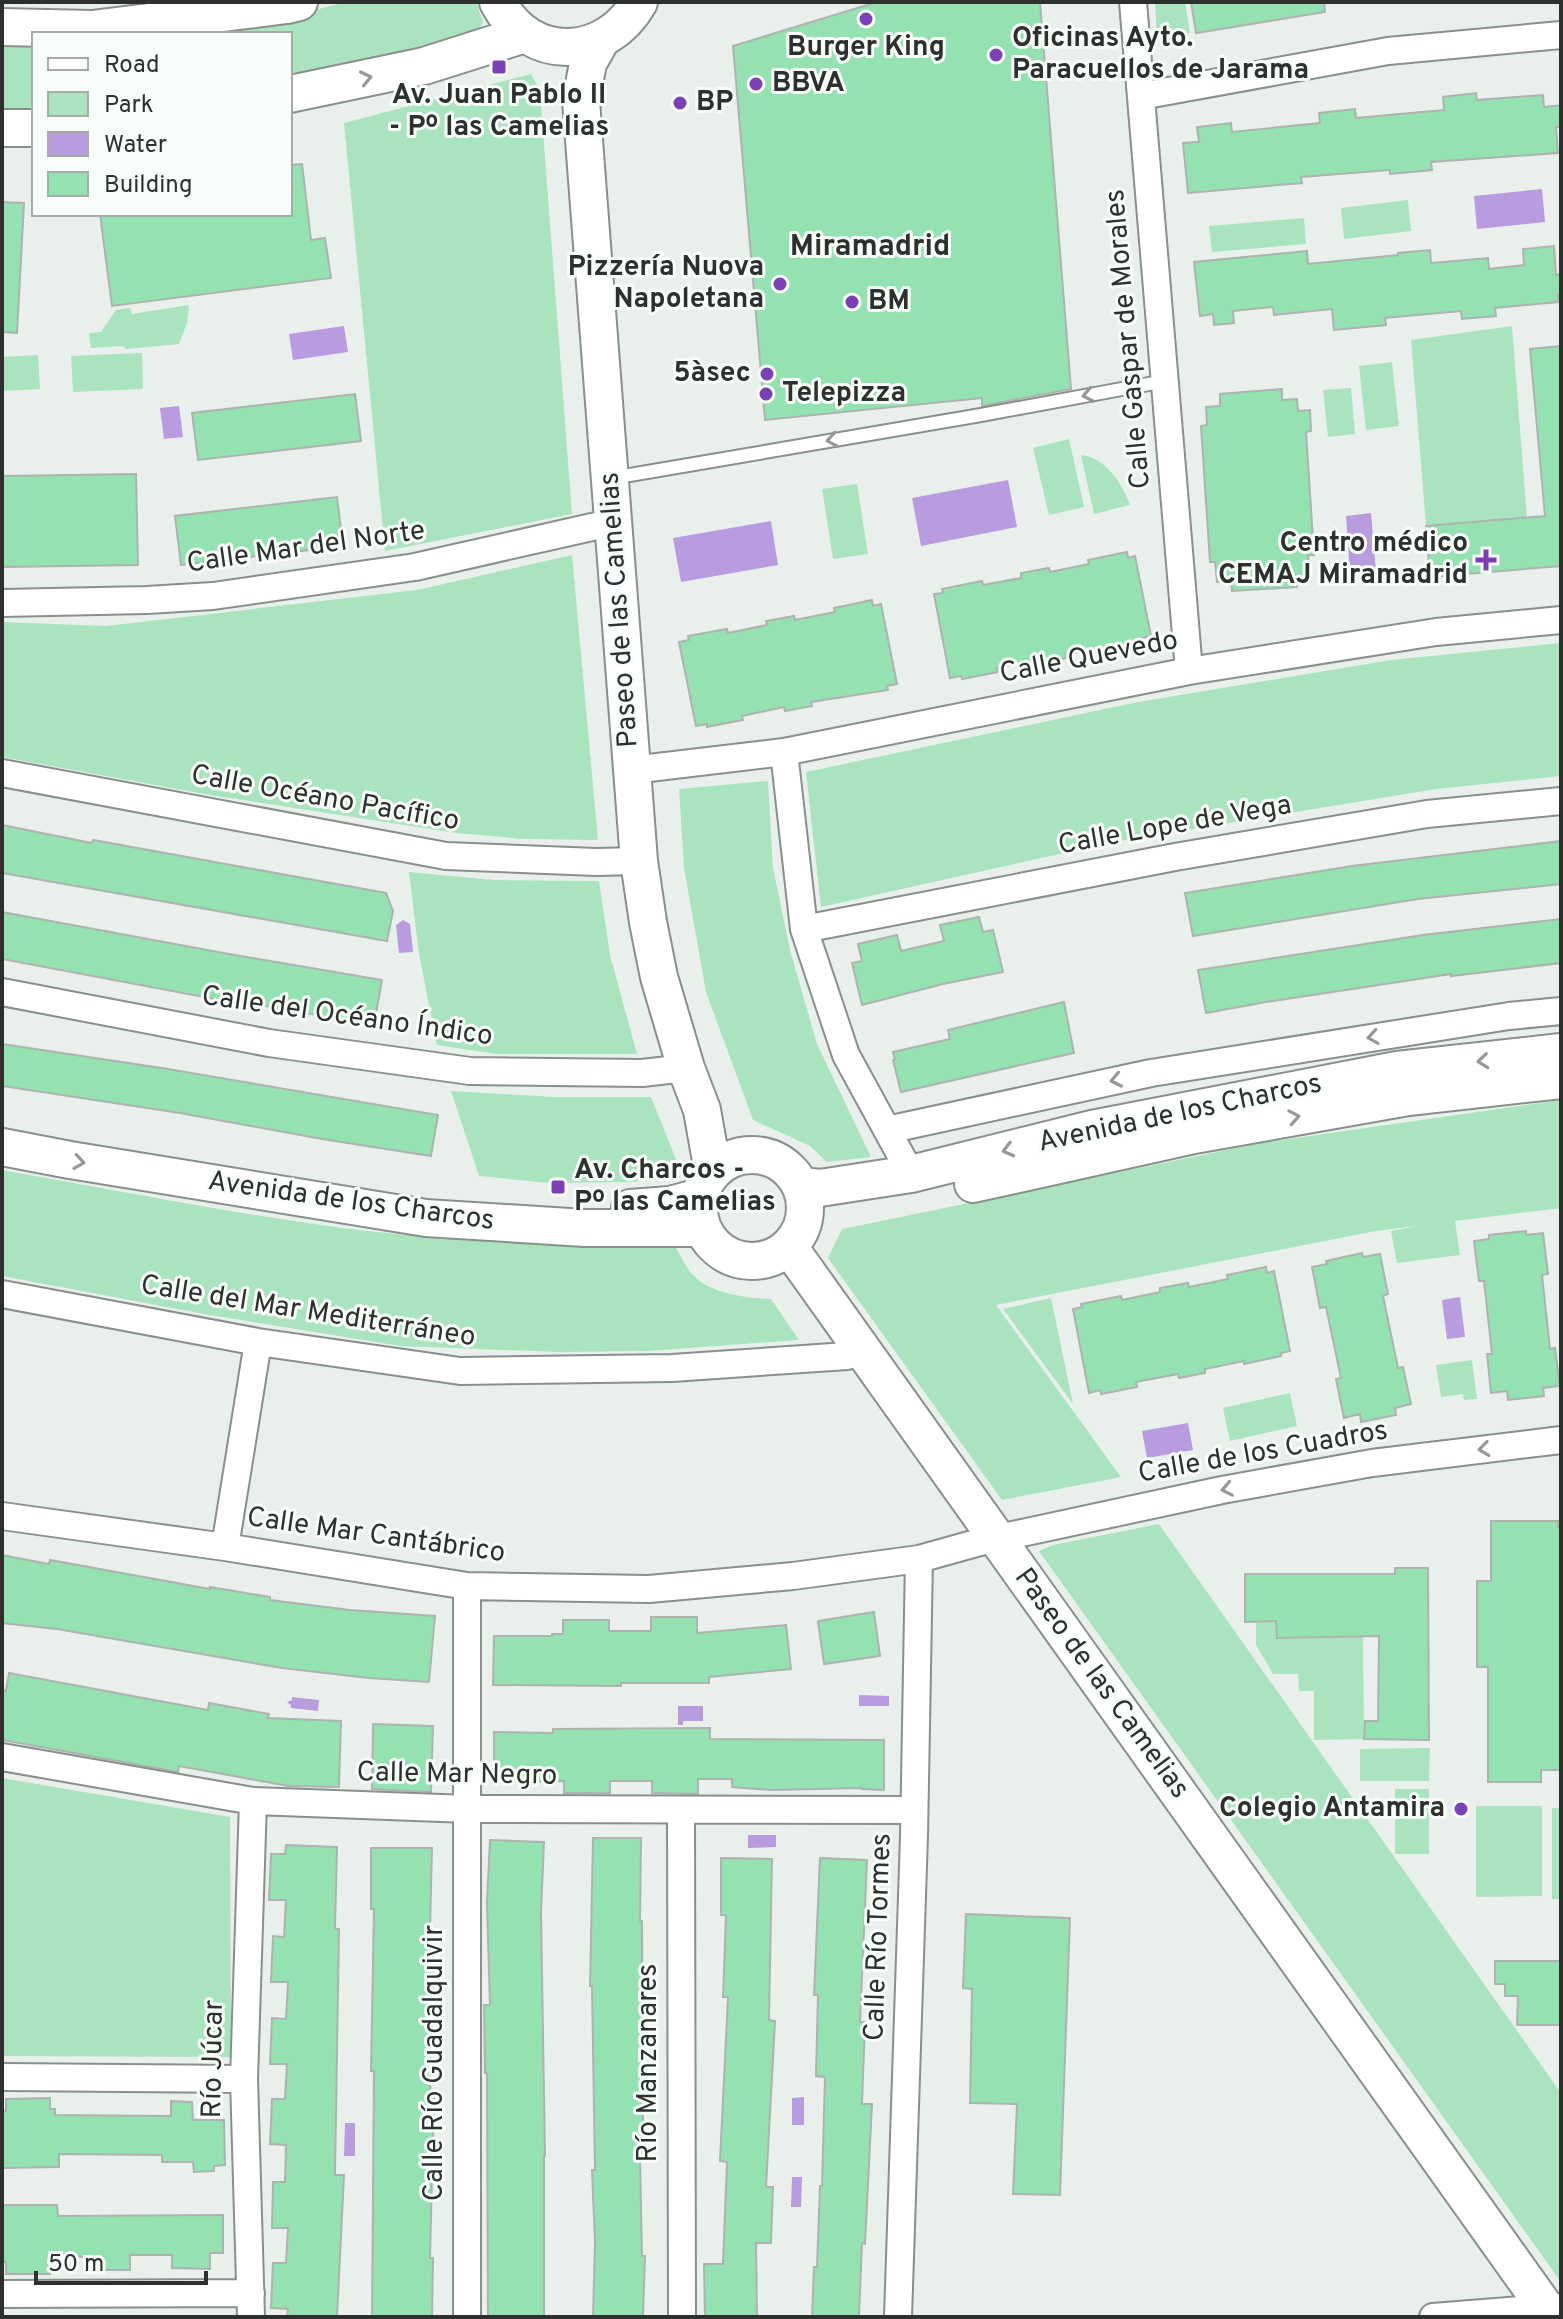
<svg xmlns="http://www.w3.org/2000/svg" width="1563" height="2319" viewBox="0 0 1563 2319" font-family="Overpass,sans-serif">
<rect width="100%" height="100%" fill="#e9f0eb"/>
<path fill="#a9e4be" d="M346,2h130l7,20 -7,13 -186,50v-51h-108l129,-23z
M1155,2h30l5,31 -33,5z
M2,44h32v68l-32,1z
M531,74l9,17 32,423 -187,37 -41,-428z
M1408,200l3,31 -67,8 -3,-31z
M1304,218l2,26 -94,8 -3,-26z
M189,305l-2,18 -8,21 -53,5 -3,-3 -32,2 -2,-15 12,-1 15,-22 14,-2 2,6z
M1512,326l15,192 -101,8 -15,-186z
M142,353l1,36 -70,3 -2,-36z
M38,355l2,34 -38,2v-34z
M1392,362l7,64 -33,4 -7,-64z
M1351,388l4,46 -27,3 -5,-47z
M1069,439l15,68 -35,8 -16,-67z
M1081,455c24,2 42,29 49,50l-36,9z
M857,484l11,70 -35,5 -11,-70z
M572,555l26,285 -75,-1 -67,-6 -252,-39 -202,-37v-135l104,4 311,-36z
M1561,643v133l-125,13 -322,53 -293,65 -15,-135 327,-69 258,-43z
M768,781l5,87 17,82 27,94 54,113 -44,5 -17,-16 -57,-26 -47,-128 -22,-124 -5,-79z
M409,872l84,8 106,1 11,74 27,99h-140l-60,-9 -18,-91z
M451,1091l104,6h96l29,72 -7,7 -11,4 -38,2 -75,1 -70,-7z
M1561,1100v108l-106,13 5,34 -63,8 -6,-32 26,-5 -41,5 -380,74 125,172 -119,23 -174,-242 14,-29 419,-86z
M2,1170c113,20 227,43 341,58 110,14 222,17 333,20 5,8 10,20 17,27 18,19 53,23 78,24l28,41 -151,11 -89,1 -159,-6 -196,-32 -202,-38z
M1051,1298l22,106 -70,-95z
M1472,1360l5,39 -13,1 -1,-6 -22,3 -5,-32z
M1290,1393l7,33 -67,15 -7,-33z
M1159,1524l402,569v189l-522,-731 14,-6z
M1256,1621h20l1,17 86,-2 1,103 -50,1v-49h-15l-1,-17h-25l-17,-29z
M1430,1748l-1,33h-69v-32z
M2,1778l228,39 1,240 -229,-1z
M1395,1789h34v65h-34z
M1476,1806h66v90l-66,1z
M1552,1808h9v91h-9z"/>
<path fill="#b99be0" d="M1542,189l3,33 -68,7 -3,-33z
M344,326l4,26 -55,8 -4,-26z
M179,406l4,31 -19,2 -4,-31z
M1008,480l9,47 -96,19 -9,-48z
M1371,513l5,58 -26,2 -4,-57z
M771,521l7,44 -97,17 -8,-44z
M403,920l7,4 3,28 -14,1 -3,-28z
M1460,1297l5,40 -18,2 -5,-39z
M1188,1423l5,27 -46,8 -5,-27z
M859,1695l30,1v10h-30z
M292,1697l27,3 -1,11 -27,-3v-3l-4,-3 5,-2z
M678,1706h25v15h-20v4h-5z
M748,1835h28v12l-28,1z
M804,2097v28h-12v-27z
M345,2123h10v33h-11z
M792,2177h10l-1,30h-10z"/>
<path fill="#94e2b1" stroke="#adb3af" stroke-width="2" d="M877,2h163l31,387 -89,17v-8l-217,22 -32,-374z
M1191,2h133l1,10 -129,21z
M1476,93l1,7 66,-5 1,12 17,-2v22h-5l2,26 -127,9 1,8 -42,4v-4l-89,7 1,6 -114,10 -5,-50 16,-1 -2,-15 34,-4 1,9 88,-9 -1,-10 36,-4 1,9 88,-8 -1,-13z
M302,164l9,76 14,-2 6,40 -219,28 -12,-92h190v-49z
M2,202l22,1 -7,130 -15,-1z
M1554,246l2,29 5,-1v20l-3,1v7l-63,6 1,8 -34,3 -1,-8 -76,7 1,7 -52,5 -2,-21 -58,6 -1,-8 -40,4 1,12 -20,2 -1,-11 -13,2 -6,-54 113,-11 1,13 90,-9v-2l32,-3 1,13 57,-5 1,11 35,-4 -1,-16z
M1561,346v220l-131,11 -4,-51 119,-10 -15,-167z
M1282,389v11l15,-1 1,12 12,-1 1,21 -5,1 8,123h-6l2,19 -14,1 1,12 -65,4 -1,-10 -14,1 -2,-20h-5l-9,-136 6,-1 -1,-18 14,-1v-12z
M355,394l6,47 -163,19 -6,-47z
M136,474l2,91 -136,2v-91z
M337,497l6,49 -162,19 -6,-49z
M1127,552l1,6 7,-2 16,80 -9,2v4l-76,12v4l-26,5 -1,-4 -42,9 1,4 -36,7 -1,-3 -11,2 -16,-84 9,-1 -1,-4 40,-8 1,4 38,-7v-5l28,-5 1,4 39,-8 -1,-4z
M872,600l1,6 8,-2 16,80 -10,2 1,4 -77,12 1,4 -27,5 -1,-4 -42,9 1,4 -36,7v-3l-11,2 -17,-84 10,-2 -1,-4 39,-7 1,4 39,-8 -1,-4 28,-5 1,4 40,-8 -1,-4z
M2,825l90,18 1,-3 293,53 7,18 -6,30 -385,-68z
M1561,841v43l-143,15 -225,37 -8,-43 167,-27z
M2,912l227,42 153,26 -8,45 -143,-25 -1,2 -228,-43z
M979,917l4,15 10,-2 10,42 -60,12 -81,21 -10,-42 10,-2 -4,-17 39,-9 4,16 43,-10 -4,-16z
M1561,919v44l-110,13v-2l-185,28 -60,11 -8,-43 225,-35z
M1064,1002l10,51 -173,39 -8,-32 2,-1 -2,-7 57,-13 -2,-9z
M2,1044l166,25 270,46 -7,41 -109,-17 -142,-26 -178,-27z
M1526,1231v4l17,-2 5,41 -6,1 8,74 5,-1 5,38 -17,2 1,8 -36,4 -1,-9 -16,2 -4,-39h5l-8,-73h-5l-5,-40 15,-2v-4z
M1362,1253l1,4 17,-3 8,40 -5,2 15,72 5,-1 8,37 -16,4 1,7 -35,7 -1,-8 -16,4 -8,-39 5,-1 -15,-71 -6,1 -8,-41 15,-3 -1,-3z
M1266,1267l1,6 7,-2 16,80 -9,2v3l-37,8v-3l-39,8v4l-26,5 -1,-4 -42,8 1,5 -36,7 -1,-4 -11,3 -16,-84 9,-2 -1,-3 40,-8 1,4 38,-8v-4l28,-5 1,4 39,-8 -1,-4z
M1491,1521h67v6h3v243h-20v12h-53v-115h-11v-86h14z
M2,1555l47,9 1,-4 160,29v-2l60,10v3l80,10 85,6 -6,66 -60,-4 -87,-10 -225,-39 -55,-6z
M1395,1568h33l1,172 -65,-1 1,-18h13l1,-85 -102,2 -1,-17 -31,1v-48h150z
M874,1612l6,44 -56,8 -6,-43z
M651,1617h46v16l89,-8 5,44 -82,8v6h-88v3l-128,-1 1,-49h58v-2h11v-14h46v11h42z
M9,1673l199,37 1,-7 60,11 -1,4 73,3 -2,66 -51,-1 -109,-20 -1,6 -176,-32v-50l4,1z
M373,1724l60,2 -2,66 -59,-3z
M710,1728v11l174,1v50l-22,-1v-1l-90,2 -40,-3v-8h-34v15l-46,-1v-12h-42v12h-46v-12l-70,1v-50l59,1v-4z
M593,1838h48l-1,83h2l1,236h-3l2,99h3l-2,61h-50l2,-75 -3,-72h3l-3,-184h-2z
M490,1840l54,2 -3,70 4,244h-1v161h-56l-1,-244h-2l-1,-68h6l-3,-102z
M286,1845l51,2 -2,82h4l-4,246h9l-7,142h-50l1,-8 -17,-1 2,-45h13l2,-35h-16l1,-46h12l1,-37 -16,-1 2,-45h13l2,-35h-17l2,-46 14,1 2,-37h-17l2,-46 11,1 2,-37h-17l2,-46h14z
M371,1848h61l-2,81h5l-5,166h4l-4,163h3l-1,59h-60l2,-246h-3l3,-162h-3z
M721,1858l51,1 -3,161 6,1 -9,166h7l-2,56h-15l1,74h-52l-1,-53h19l4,-102 -7,-1 8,-164h-5l3,-82h-5z
M820,1858l47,2 -7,162h5l-3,82h10l-7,140 -3,-1 -3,74h-47l2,-50h3l3,-81h2l3,-109 -9,-1 2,-81h-4z
M966,1914l104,4 -10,277 -47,-1 4,-90 -47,-1 2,-114 -9,-1z
M1495,1961h66v64h-44l1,-29h-13v-12h-10z
M50,2098v11h5v6l116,1v-15l21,1 1,18h31l1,45 -11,1v5l-20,1 -1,-10h-31v-7l-103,-1v13l-57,1v-57h4v-12z
M2,2205h55l1,11 165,-1v38h-13v16l-38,-1v-13h-42v15h-38v-13l-37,-1v7h-5v11h-44v-12h-4z"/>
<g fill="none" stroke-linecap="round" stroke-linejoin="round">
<defs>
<path id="lane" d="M612,478l369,-63 184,-34"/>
<path id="street" d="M1133,2l56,669
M1141,96l247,-45 173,-16
M2,603l145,-3 66,-4 202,-29 199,-45
M784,752l20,177 42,126 65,119
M632,770l152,-18 405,-81 247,-39 125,-12
M2,773l444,83 150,6 43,-1
M804,929l371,-72 252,-43 134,-13
M2,992l267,51 201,28 172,2 44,-5
M887,1130l264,-57 358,-57 52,-5
M2,1294l256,48 202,29 212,-3 175,-12
M2,1516l223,31 242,39 182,3 144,-13 126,-17 61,-17 242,-52 150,-27 189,-23
M225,1547l33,-205
M467,1586v731
M2,1757l251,44 215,8 446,1
M681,1810l1,507
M2,2077l242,2
M2,2294l249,-1
M251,2317l-7,-238 9,-278
M898,2317l16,-481 5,-277
M1433,2317l124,-10"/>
<path id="secondary" d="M498,2c32,62 108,58 141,0
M2,27l90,2 195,-24 12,-3
M601,40l-13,23 -7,38 58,760 9,61 11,55 27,91 16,42 11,62
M290,94l134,-28 101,-32
M2,128h32
M2,1147l68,13 356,58 159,10h117
M699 1208a53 53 0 1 1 106 0a53 53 0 1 1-106 0Z
M973,1184l221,-49 214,-38 153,-17
M801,1186l19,2 91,-14 181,-45 305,-59 164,-18
M630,1208l40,-3 30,-8
M789,1247l763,1070"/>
</defs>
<use href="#lane" stroke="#898f8b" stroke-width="16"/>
<use href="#street" stroke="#898f8b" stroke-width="30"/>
<use href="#secondary" stroke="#898f8b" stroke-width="40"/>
<use href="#lane" stroke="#fff" stroke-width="12"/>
<use href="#street" stroke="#fff" stroke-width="26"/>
<use href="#secondary" stroke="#fff" stroke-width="36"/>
</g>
<defs><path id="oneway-chevron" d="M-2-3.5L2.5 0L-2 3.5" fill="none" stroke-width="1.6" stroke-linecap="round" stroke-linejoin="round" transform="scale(2)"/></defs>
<g stroke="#969896">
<use href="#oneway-chevron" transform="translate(366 78) rotate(-12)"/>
<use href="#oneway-chevron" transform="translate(1088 395) rotate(169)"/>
<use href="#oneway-chevron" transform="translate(832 440) rotate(170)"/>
<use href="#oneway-chevron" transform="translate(1373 1037) rotate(171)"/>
<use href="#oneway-chevron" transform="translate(1483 1061) rotate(174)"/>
<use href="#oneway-chevron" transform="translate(1116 1080) rotate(168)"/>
<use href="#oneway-chevron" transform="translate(1294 1117) rotate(-10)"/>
<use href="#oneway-chevron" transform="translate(1008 1150) rotate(166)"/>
<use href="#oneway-chevron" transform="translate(79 1162) rotate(9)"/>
<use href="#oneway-chevron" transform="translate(1484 1449) rotate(173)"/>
<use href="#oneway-chevron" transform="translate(1227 1489) rotate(169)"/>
</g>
<g fill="#7b40b5" stroke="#f7fdf9" stroke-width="3">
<circle cx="866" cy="19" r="8"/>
<circle cx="996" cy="55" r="8"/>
<rect x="491" y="59" width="16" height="16" rx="4"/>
<circle cx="756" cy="84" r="8"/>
<circle cx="680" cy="103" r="8"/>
<circle cx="780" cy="284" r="8"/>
<circle cx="852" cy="302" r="8"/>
<circle cx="767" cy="374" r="8"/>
<circle cx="766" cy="394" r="8"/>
<path d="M1482 548h8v8h8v8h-8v8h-8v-8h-8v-8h8z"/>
<rect x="550" y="1179" width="16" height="16" rx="4"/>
<circle cx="1461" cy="1809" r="8"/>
</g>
<g text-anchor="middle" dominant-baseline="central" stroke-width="6" stroke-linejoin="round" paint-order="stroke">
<g font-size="28" font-weight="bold" fill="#2e302e" stroke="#f7fdf9" text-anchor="start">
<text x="1012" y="39">Oficinas Ayto.<tspan x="1012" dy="32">Paracuellos de Jarama</tspan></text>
<text x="866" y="48" text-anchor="middle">Burger King</text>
<text x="772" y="84">BBVA</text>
<text x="499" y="96" text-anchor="middle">Av. Juan Pablo II<tspan x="499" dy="32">- Pº las Camelias</tspan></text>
<text x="696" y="103">BP</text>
<text x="764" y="268" text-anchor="end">Pizzería Nuova<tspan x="764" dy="32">Napoletana</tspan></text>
<text x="868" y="302">BM</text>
<text x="751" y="374" text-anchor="end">5àsec</text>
<text x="782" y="394">Telepizza</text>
<text x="1468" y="544" text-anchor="end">Centro médico<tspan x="1468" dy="32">CEMAJ Miramadrid</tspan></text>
<text x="574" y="1171">Av. Charcos -<tspan x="574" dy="32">Pº las Camelias</tspan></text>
<text x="1445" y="1809" text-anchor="end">Colegio Antamira</text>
</g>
<g font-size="28" fill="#2e302e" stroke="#f7fdf9">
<text transform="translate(1129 339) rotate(-95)">Calle Gaspar de Morales</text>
<text transform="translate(306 548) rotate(-8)">Calle Mar del Norte</text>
<text transform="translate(620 610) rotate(-94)">Paseo de las Camelias</text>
<text transform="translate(1089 658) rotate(-11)">Calle Quevedo</text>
<text transform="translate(325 799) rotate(10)">Calle Océano Pacífico</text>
<text transform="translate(1175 826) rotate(-10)">Calle Lope de Vega</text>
<text transform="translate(347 1017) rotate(8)">Calle del Océano Índico</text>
<text transform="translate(1180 1114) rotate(-12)">Avenida de los Charcos</text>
<text transform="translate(351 1202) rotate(8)">Avenida de los Charcos</text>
<text transform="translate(308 1312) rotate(9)">Calle del Mar Mediterráneo</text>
<text transform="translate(1263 1453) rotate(-10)">Calle de los Cuadros</text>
<text transform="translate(376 1536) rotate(8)">Calle Mar Cantábrico</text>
<text transform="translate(1101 1684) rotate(54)">Paseo de las Camelias</text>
<text transform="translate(457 1775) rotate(1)">Calle Mar Negro</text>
<text transform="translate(879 1937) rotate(-88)">Calle Río Tormes</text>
<text transform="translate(214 2059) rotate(-89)">Río Júcar</text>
<text transform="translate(435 2063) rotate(-90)">Calle Río Guadalquivir</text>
<text transform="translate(649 2063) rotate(-90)">Río Manzanares</text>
</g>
<g font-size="30" font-weight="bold" fill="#2e302e" stroke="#f7fdf9">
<text x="870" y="247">Miramadrid</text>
</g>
</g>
<rect width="1563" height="2319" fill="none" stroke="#2e302e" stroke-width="8"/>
<rect x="32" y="32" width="260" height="184" fill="#f7fdf9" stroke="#a7aba8" stroke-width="2"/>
<rect x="48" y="58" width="40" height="12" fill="#ffffff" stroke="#a7aba8" stroke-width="2"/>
<text x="104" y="72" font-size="24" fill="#2e302e">Road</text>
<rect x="48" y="92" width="40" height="24" fill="#a9e4be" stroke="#a7aba8" stroke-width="2"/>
<text x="104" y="112" font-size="24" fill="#2e302e">Park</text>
<rect x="48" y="132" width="40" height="24" fill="#b99be0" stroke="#a7aba8" stroke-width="2"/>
<text x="104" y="152" font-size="24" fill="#2e302e">Water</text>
<rect x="48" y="172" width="40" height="24" fill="#94e2b1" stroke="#a7aba8" stroke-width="2"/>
<text x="104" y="192" font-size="24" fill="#2e302e">Building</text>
<path d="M36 2271v12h170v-12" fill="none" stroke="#2e302e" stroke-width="4"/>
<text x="48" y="2271" font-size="24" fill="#2e302e" stroke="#f7fdf9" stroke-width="6" paint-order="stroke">50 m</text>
</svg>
